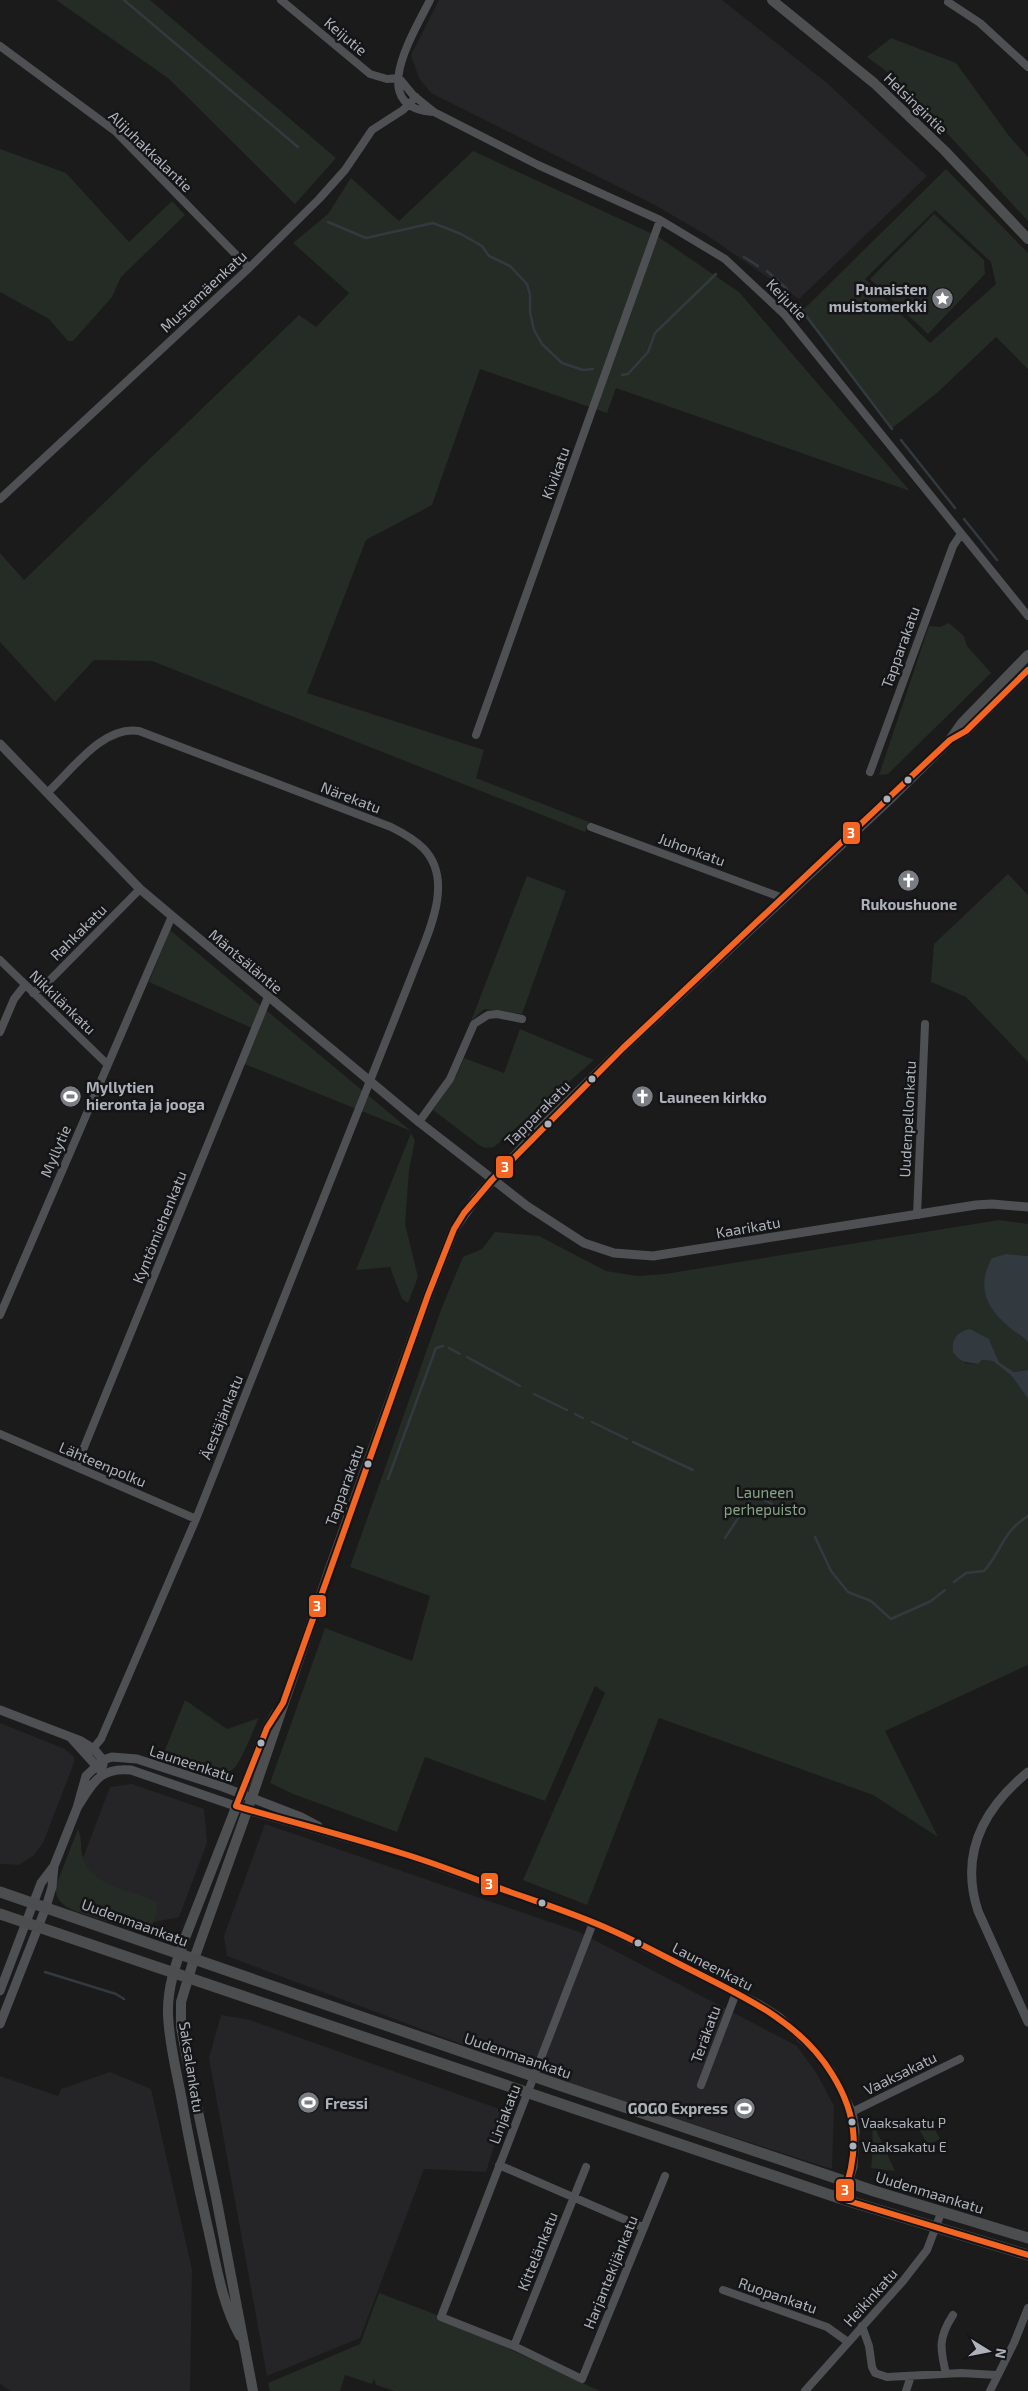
<svg xmlns="http://www.w3.org/2000/svg" width="1028" height="2391" viewBox="0 0 1028 2391" font-family="'Exo 2',sans-serif">
<rect width="100%" height="100%" fill="#1b1b1b"/>
<path fill="#252527" d="M439,0h283l105,83 100,93 -128,123 -91,-63 -53,-31 -224,-112 -12,-15 -8,-23z
M0,1723l65,26 9,8v6l-31,80 -10,13 -14,9 -19,-1z
M132,1784l72,25 3,34 -28,74 -34,7 -73,-37 38,-100z
M265,1824l314,108 218,114 20,28 17,32 -2,63 -267,-86 -338,-127 -3,-20z
M221,2015l29,5 255,91 -19,61 -62,-3 -64,169 -93,38 -58,-318z
M110,2072l41,17 41,181 -2,121h-179l-11,-7v-308l58,20 3,-7z"/>
<path fill="#252b25" fill-rule="evenodd" d="M56,0h94l186,158 -41,46 -127,-126z
M891,38l65,25 53,73 19,21v64l-130,-141 -31,-23z
M0,149l66,24 63,69 43,-41 13,14 -64,62 -9,20 -39,44h-5l-19,-22 -49,-27z
M473,151l184,85 82,56 171,199 -294,-103 -9,25 -127,-44 -48,136 -66,35 -59,153 177,57 -8,28 113,44 -4,10 -433,-171 -58,-1 -39,42 -55,-60v-89l24,27 275,-265 17,12 33,-34 -56,-50 35,-29 23,-36 48,43z
M946,169l82,84v116l-32,-32 -59,56 -46,36 -90,-117zM935,210l56,52 5,22 -66,59 -65,-64z
M934,214l50,46 1,14 -57,60 -58,-55z
M949,623l15,13 3,10 24,27 -103,101 -9,1 50,-149 11,1z
M1008,874l20,21v167l-62,-65 -35,-15 3,-38z
M527,876l39,15 -44,123 -38,-5 -13,12z
M170,930l241,201 -169,-68 12,-34 -105,-47z
M520,1029l74,31 -100,87 -9,1 -6,-3 -46,-35 23,-34 8,-18 40,15z
M411,1133l4,7 -6,30 -4,54 13,53 -10,26 -6,-4 -12,-32 -34,3z
M999,1220l29,4v32l-22,-2 -14,4 23,73 13,11v28l-14,2 -15,-10 -10,-23 -25,24 14,1 4,-4 11,1 20,15 15,23v266l-143,66 53,106 -65,-42 -214,-77 -72,187 -64,-25 82,-187 -10,-7 -50,115 -120,-44 -28,75 -104,-38 -23,-11 55,-155 87,33 18,-65 -80,-29 92,-260 21,-50 19,-8 13,-17 44,4 67,35 31,5 28,-2z
M185,1700l42,29 32,-11c-6,12 -18,46 -27,52 -3,2 -8,3 -12,4 -18,-11 -35,-16 -57,-19z
M78,1829c5,10 1,23 7,34 13,25 49,27 71,39 3,10 -2,24 -10,30l-4,1 -67,-22c-12,-5 -18,-10 -20,-23z
M929,2118l11,21 -12,6 -12,-21z
M872,2121l23,50 -24,-3 2,-21z
M379,2293l53,20 168,78h-205l-19,-6 -2,-7 -2,6 -27,-9 -5,16h-70l-2,-8 92,-39z"/>
<path fill="#323a40" d="M1006,1254l22,2v86c-6,-6 -13,-10 -19,-15 -23,-20 -33,-40 -17,-69z
M970,1329l19,10 10,23 15,10 14,-2v29l-16,-23 -19,-15 -11,-1 -4,4c-12,-2 -17,-1 -25,-12 -2,-13 5,-21 17,-23z"/>
<g fill="none" stroke-linecap="round" stroke-linejoin="round">
<path stroke="#323a40" stroke-width="2.5" d="M124,0l174,147
M328,222l38,16 67,-15 28,11 21,12 7,10 21,10 17,18 3,11v17l4,18 8,14 20,19 21,7 10,-1
M744,257l14,9
M767,271l20,18
M801,305l3,8 88,116
M622,375l6,-1 20,-22 7,-19 61,-59
M901,440l54,68
M964,519l33,41
M449,1348l11,6
M467,1357l53,29
M534,1394l33,16
M575,1414l8,4
M592,1422l35,17
M633,1442l60,28
M388,1479l48,-131 7,-2
M752,1493l20,11
M815,1537l16,34 17,21 23,9 20,18 40,-18 14,-11
M725,1538l29,-44
M954,1582l12,-9 18,-2c18,-20 18,-39 44,-55
M45,1972l71,22 8,5"/>
<path stroke="#4f5053" stroke-width="8" d="M281,0l89,74 17,5 12,-1 14,17 21,17 104,53 122,55 65,39 59,55 244,302
M430,0c-16,33 -65,108 4,112
M948,2l32,21 48,44
M0,46l115,85 134,137
M0,499l249,-231 70,-69 26,-29 27,-40 31,-20 13,-13
M476,735l184,-515
M870,772l83,-226 8,-12
M48,792c24,-22 55,-67 91,-61l252,96c12,6 23,12 32,21 34,34 2,91 -11,127l-216,544 -95,220 -11,13
M591,827l192,71
M0,960l107,104
M33,993l16,-12 91,-92
M0,1032l14,-33 11,-14
M419,1122l31,-43 24,-55 14,-9 9,-1 25,5
M917,1215l8,-191
M0,1315l172,-399
M0,1434l196,85
M76,1467l192,-470
M593,1923l-152,394 73,29 68,33 83,-203
M701,2085l35,-92
M852,2112l108,-53
M499,2165l143,62
M723,2290l104,37 21,15
M862,2326l7,20 3,21 3,6 12,4 74,-4 35,2
M514,2346l72,-179
M946,2374c-6,-26 -8,-36 7,-59
M805,2391l98,-110 24,-31 14,-37
M906,2391l5,-15
M990,2391l24,-48 14,-35"/>
<path stroke="#4f5053" stroke-width="9" d="M0,744l140,145 32,27 247,206 108,84 57,37 30,10 39,3 323,-51 16,-1 36,3
M0,1710l81,31 13,8 9,11v5
M71,1738l29,32
M1028,1772c-44,36 -69,81 -50,139l50,111
M77,1808c16,-25 22,-41 54,-38l116,40 155,43 164,59 45,18 149,75 19,12 35,33 17,21 21,41 3,19 -2,36 -11,32
M0,1991l41,-108 13,-17
M0,2024l46,-117 6,-20 2,-21 23,-58 9,-32 17,-16 9,-3 25,2 86,28 78,30 17,9"/>
<path stroke="#4e4f51" stroke-width="10" d="M772,0l102,83 71,68 83,88
M953,738l13,-7 62,-61
M240,2336c-19,-34 -24,-74 -33,-112 -10,-44 -19,-89 -27,-134 -5,-24 -11,-50 -12,-75 -1,-27 8,-52 17,-77l82,-210 9,-15
M253,2391l-37,-194 -29,-138 -6,-32v-25l13,-43 58,-162 77,-226 99,-276 26,-66 22,-31 59,-64 88,-86 269,-251 58,-57 12,-17 66,-68"/>
<path stroke="#4c4d4f" stroke-width="11" d="M0,1892l559,193 315,106 154,47
M0,1914l842,285 186,56"/>
<defs>
<path id="bus-1" d="M1028,670l-62,61 -16,9 -327,308 -131,132 -28,33 -10,16 -26,66 -145,408 -16,25 -31,78c55,16 111,30 165,47 37,11 73,26 109,39 34,12 68,23 101,38 27,12 52,26 78,39 53,27 111,52 143,105 27,43 27,79 10,125l186,56"/>
</defs>
<use href="#bus-1" stroke="#151517" stroke-width="10"/>
<use href="#bus-1" stroke="#f26522" stroke-width="6"/>
</g>
<defs>
<symbol id="sight-disc" viewBox="-11 -11 22 22"><circle r="9.5" fill="#7a7d82" stroke="#151517"/><path d="M0-6L1.8-2.2L6-1.7L2.9 1.2L3.7 5.4L0 3.3L-3.7 5.4L-2.9 1.2L-6-1.7L-1.8-2.2Z" fill="#fff"/></symbol>
<symbol id="church-disc" viewBox="-11 -11 22 22"><circle r="9.5" fill="#7a7d82" stroke="#151517"/><path d="M-1.2-6h2.4v3.5h3.3v2.4h-3.3V6h-2.4V-.1h-3.3v-2.4h3.3Z" fill="#fff"/></symbol>
<symbol id="stadium-disc" viewBox="-11 -11 22 22"><circle r="9.5" fill="#7a7d82" stroke="#151517"/><path d="M0-5a6.5 5 0 1 0 0 10a6.5 5 0 1 0 0-10ZM-3.5-1.8h7v3.6h-7Z" fill="#fff"/></symbol>
</defs>
<g fill-rule="evenodd">
<use href="#sight-disc" x="930" y="286" width="25" height="25"/>
<use href="#church-disc" x="896" y="868" width="25" height="25"/>
<use href="#stadium-disc" x="58" y="1084" width="25" height="25"/>
<use href="#church-disc" x="630" y="1084" width="25" height="25"/>
<use href="#stadium-disc" x="296" y="2090" width="25" height="25"/>
<use href="#stadium-disc" x="732" y="2096" width="25" height="25"/>
</g>
<g fill="#adb2ba" stroke="#151517" stroke-width="2">
<circle cx="908" cy="780" r="4.5"/>
<circle cx="887" cy="799" r="4.5"/>
<circle cx="592" cy="1079" r="4.5"/>
<circle cx="548" cy="1124" r="4.5"/>
<circle cx="368" cy="1464" r="4.5"/>
<circle cx="261" cy="1743" r="4.5"/>
<circle cx="542" cy="1903" r="4.5"/>
<circle cx="638" cy="1943" r="4.5"/>
<circle cx="852" cy="2122" r="4.5"/>
<circle cx="853" cy="2146" r="4.5"/>
</g>
<g text-anchor="middle" dominant-baseline="central" stroke-width="5" stroke-linejoin="round" paint-order="stroke">
<g font-size="14" fill="#adb2ba" stroke="#151517" text-anchor="start">
<text x="861" y="2122">Vaaksakatu P</text>
<text x="862" y="2146">Vaaksakatu E</text>
</g>
<g font-size="15" fill="#adb2ba" stroke="#151517">
<text transform="translate(346 36) rotate(40)">Keijutie</text>
<text transform="translate(916 103) rotate(44)">Helsingintie</text>
<text transform="translate(151 151) rotate(44)">Alijuhakkalantie</text>
<text transform="translate(203 291) rotate(-43)">Mustamäenkatu</text>
<text transform="translate(787 299) rotate(46)">Keijutie</text>
<text transform="translate(555 473) rotate(-70)">Kivikatu</text>
<text transform="translate(900 647) rotate(-70)">Tapparakatu</text>
<text transform="translate(351 797) rotate(21)">Närekatu</text>
<text transform="translate(692 849) rotate(20)">Juhonkatu</text>
<text transform="translate(78 932) rotate(-45)">Rahkakatu</text>
<text transform="translate(246 961) rotate(40)">Mäntsäläntie</text>
<text transform="translate(63 1002) rotate(44)">Nikkilänkatu</text>
<text transform="translate(537 1113) rotate(-45)">Tapparakatu</text>
<text transform="translate(907 1119) rotate(-87)">Uudenpellonkatu</text>
<text transform="translate(55 1151) rotate(-67)">Myllytie</text>
<text transform="translate(159 1227) rotate(-68)">Kyntömiehenkatu</text>
<text transform="translate(748 1227) rotate(-10)">Kaarikatu</text>
<text transform="translate(221 1417) rotate(-68)">Äestäjänkatu</text>
<text transform="translate(103 1464) rotate(23)">Lähteenpolku</text>
<text transform="translate(344 1485) rotate(-70)">Tapparakatu</text>
<text transform="translate(192 1763) rotate(18)">Launeenkatu</text>
<text transform="translate(135 1922) rotate(20)">Uudenmaankatu</text>
<text transform="translate(713 1966) rotate(27)">Launeenkatu</text>
<text transform="translate(705 2034) rotate(-70)">Teräkatu</text>
<text transform="translate(518 2055) rotate(19)">Uudenmaankatu</text>
<text transform="translate(192 2067) rotate(81)">Saksalankatu</text>
<text transform="translate(900 2073) rotate(-26)">Vaaksakatu</text>
<text transform="translate(504 2114) rotate(-69)">Linjakatu</text>
<text transform="translate(930 2192) rotate(17)">Uudenmaankatu</text>
<text transform="translate(537 2251) rotate(-68)">Kittelänkatu</text>
<text transform="translate(610 2272) rotate(-68)">Harjantekijänkatu</text>
<text transform="translate(778 2295) rotate(19)">Ruopankatu</text>
<text transform="translate(870 2297) rotate(-48)">Heikinkatu</text>
</g>
<g font-size="15" font-weight="bold" fill="#adb2ba" stroke="#151517" text-anchor="start">
<text x="927" y="289" text-anchor="end">Punaisten<tspan x="927" dy="17">muistomerkki</tspan></text>
<text x="909" y="904" text-anchor="middle">Rukoushuone</text>
<text x="86" y="1087">Myllytien<tspan x="86" dy="17">hieronta ja jooga</tspan></text>
<text x="659" y="1097">Launeen kirkko</text>
<text x="325" y="2103">Fressi</text>
<text x="728" y="2108" text-anchor="end">GOGO Express</text>
</g>
<g font-size="15" fill="#86a386" stroke="#151517">
<text x="765" y="1492">Launeen<tspan x="765" dy="17">perhepuisto</tspan></text>
</g>
</g>
<g stroke="#151517" stroke-width="2">
<rect x="842" y="821" width="19" height="24" rx="5" fill="#f26522"/>
<rect x="495" y="1155" width="19" height="24" rx="5" fill="#f26522"/>
<rect x="308" y="1594" width="19" height="24" rx="5" fill="#f26522"/>
<rect x="480" y="1872" width="19" height="24" rx="5" fill="#f26522"/>
<rect x="835" y="2178" width="20" height="24" rx="5" fill="#f26522"/>
</g>
<g font-size="14" text-anchor="middle" font-weight="bold" fill="#fff">
<text x="851" y="838">3</text>
<text x="505" y="1172">3</text>
<text x="317" y="1611">3</text>
<text x="489" y="1889">3</text>
<text x="845" y="2195">3</text>
</g>
<g transform="translate(988 2351) rotate(100)" stroke="#151517" stroke-width="4" paint-order="stroke">
<path d="M0-4L9 19L0 12L-9 19Z" fill="#adb2ba"/>
<text y="-8" font-size="14" font-weight="bold" text-anchor="middle" fill="#adb2ba">N</text>
</g>
</svg>
